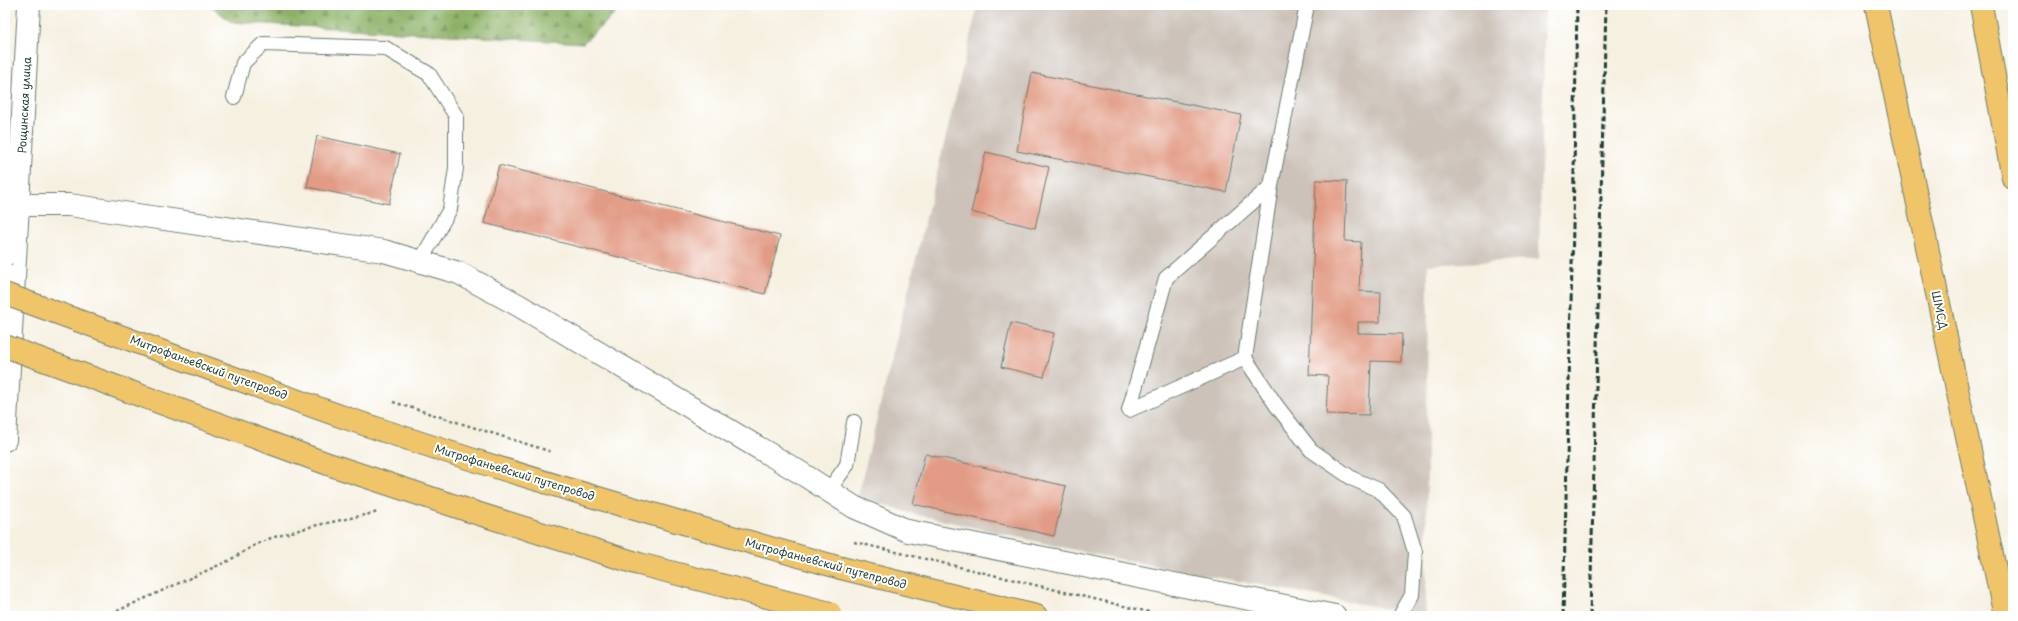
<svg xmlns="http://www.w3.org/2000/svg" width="2018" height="621" viewBox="0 0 2018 621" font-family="'Playpen Sans',sans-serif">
<defs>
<pattern id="forest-firs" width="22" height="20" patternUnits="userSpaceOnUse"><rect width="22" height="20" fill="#8bb065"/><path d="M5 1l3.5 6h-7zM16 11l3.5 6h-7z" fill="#719054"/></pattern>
</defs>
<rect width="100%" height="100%" fill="#fff"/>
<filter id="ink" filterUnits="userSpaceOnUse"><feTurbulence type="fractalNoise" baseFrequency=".025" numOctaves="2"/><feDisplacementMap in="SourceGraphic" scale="8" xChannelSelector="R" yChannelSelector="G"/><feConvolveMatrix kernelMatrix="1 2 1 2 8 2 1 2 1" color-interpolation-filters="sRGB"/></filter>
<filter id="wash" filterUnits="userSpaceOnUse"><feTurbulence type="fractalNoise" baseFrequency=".012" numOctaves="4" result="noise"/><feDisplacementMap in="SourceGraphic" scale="16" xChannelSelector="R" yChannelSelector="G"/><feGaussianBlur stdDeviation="0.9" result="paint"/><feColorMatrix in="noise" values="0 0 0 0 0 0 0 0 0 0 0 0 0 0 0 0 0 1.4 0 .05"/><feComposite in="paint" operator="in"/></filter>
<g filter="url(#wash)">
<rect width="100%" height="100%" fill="#f6f0e1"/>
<path fill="#ccc2b9" d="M978,5h567l-6,254 -111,6 -2,351 -329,-61 -187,-42 -52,-17z"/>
<path fill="url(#forest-firs)" stroke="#55764c" d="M210,5h415l-42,38 -352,-21z"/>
<g id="blocks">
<path fill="#e29b85" d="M1224,5h26l-1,5z
M1032,73l209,42 -15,77 -209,-41z
M317,136l83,18 -11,50 -82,-17z
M986,152l63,15 -14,61 -64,-16z
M499,165l281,71 -15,58 -281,-71z
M1316,180l31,1 -2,60 16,1 -2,49 22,1 -1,30h-22v11l44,1 -1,28 -30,-1 -2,54 -43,-1 2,-38 -19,-1z
M1011,323l43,10 -10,44 -43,-10z
M925,454l141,32 -12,50 -141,-32z"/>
</g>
</g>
<g filter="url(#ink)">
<use href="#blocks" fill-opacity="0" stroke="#6a7c71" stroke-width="1"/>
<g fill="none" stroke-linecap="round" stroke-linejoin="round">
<defs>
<path id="service" d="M234,97l9,-34 20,-19 122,4 44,26 27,42v52l-6,41 -30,53
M1245,358l31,47 35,45 42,29 26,11 25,26 11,36 -3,43 -12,21
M1129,410l116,-52 26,-172 36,-181
M1129,410l37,-132 105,-92
M829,490l18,-25 7,-43"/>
<path id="minor" d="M5,205h64l315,46 75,22 59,32 283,168 53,34 54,24 427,85
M5,440l24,-435"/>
<path id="primary" d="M1876,5l129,611
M1981,5l32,173
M841,568l195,48"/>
</defs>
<use href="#service" stroke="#6a7c71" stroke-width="16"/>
<use href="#minor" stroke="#6a7c71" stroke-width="24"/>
<use href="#primary" stroke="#6a7c71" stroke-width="24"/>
<path stroke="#6a7c71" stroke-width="2.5" stroke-dasharray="3 3" stroke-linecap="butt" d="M106,616l122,-55 27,-16 16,-7 42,-12 66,-14"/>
<use href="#service" stroke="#fff" stroke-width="14"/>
<use href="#minor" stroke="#fff" stroke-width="22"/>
<use href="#primary" stroke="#f0c469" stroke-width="22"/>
<path stroke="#1f3d34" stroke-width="3" stroke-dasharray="6 3" stroke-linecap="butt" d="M1563,616l10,-389 4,-222
M1590,616l16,-611"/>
<defs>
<path id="primary-bridge" d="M5,294c114,41 227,84 341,124 163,56 329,103 495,150
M5,346l323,118 145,48 166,52 191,49"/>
</defs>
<use href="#primary-bridge" stroke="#6a7c71" stroke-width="24" stroke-linecap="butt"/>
<path stroke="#6a7c71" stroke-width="2.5" stroke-dasharray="3 3" stroke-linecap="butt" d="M5,263l7,2
M393,402l159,50
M854,542l312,74"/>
<use href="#primary-bridge" stroke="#f0c469" stroke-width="22"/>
</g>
</g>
<g text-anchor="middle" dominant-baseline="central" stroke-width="4" stroke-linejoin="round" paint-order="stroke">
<g font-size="11" fill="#1f3d34" stroke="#fff">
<text transform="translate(24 105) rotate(-87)">Рощинская улица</text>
<text transform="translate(1940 310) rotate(78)">ШМСД</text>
<text transform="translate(209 367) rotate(20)">Митрофаньевский путепровод</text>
<text transform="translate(515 472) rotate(17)">Митрофаньевский путепровод</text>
<text transform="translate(826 563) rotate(15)">Митрофаньевский путепровод</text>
</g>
</g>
<rect width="2018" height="621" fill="none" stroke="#fff" stroke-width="20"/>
</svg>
